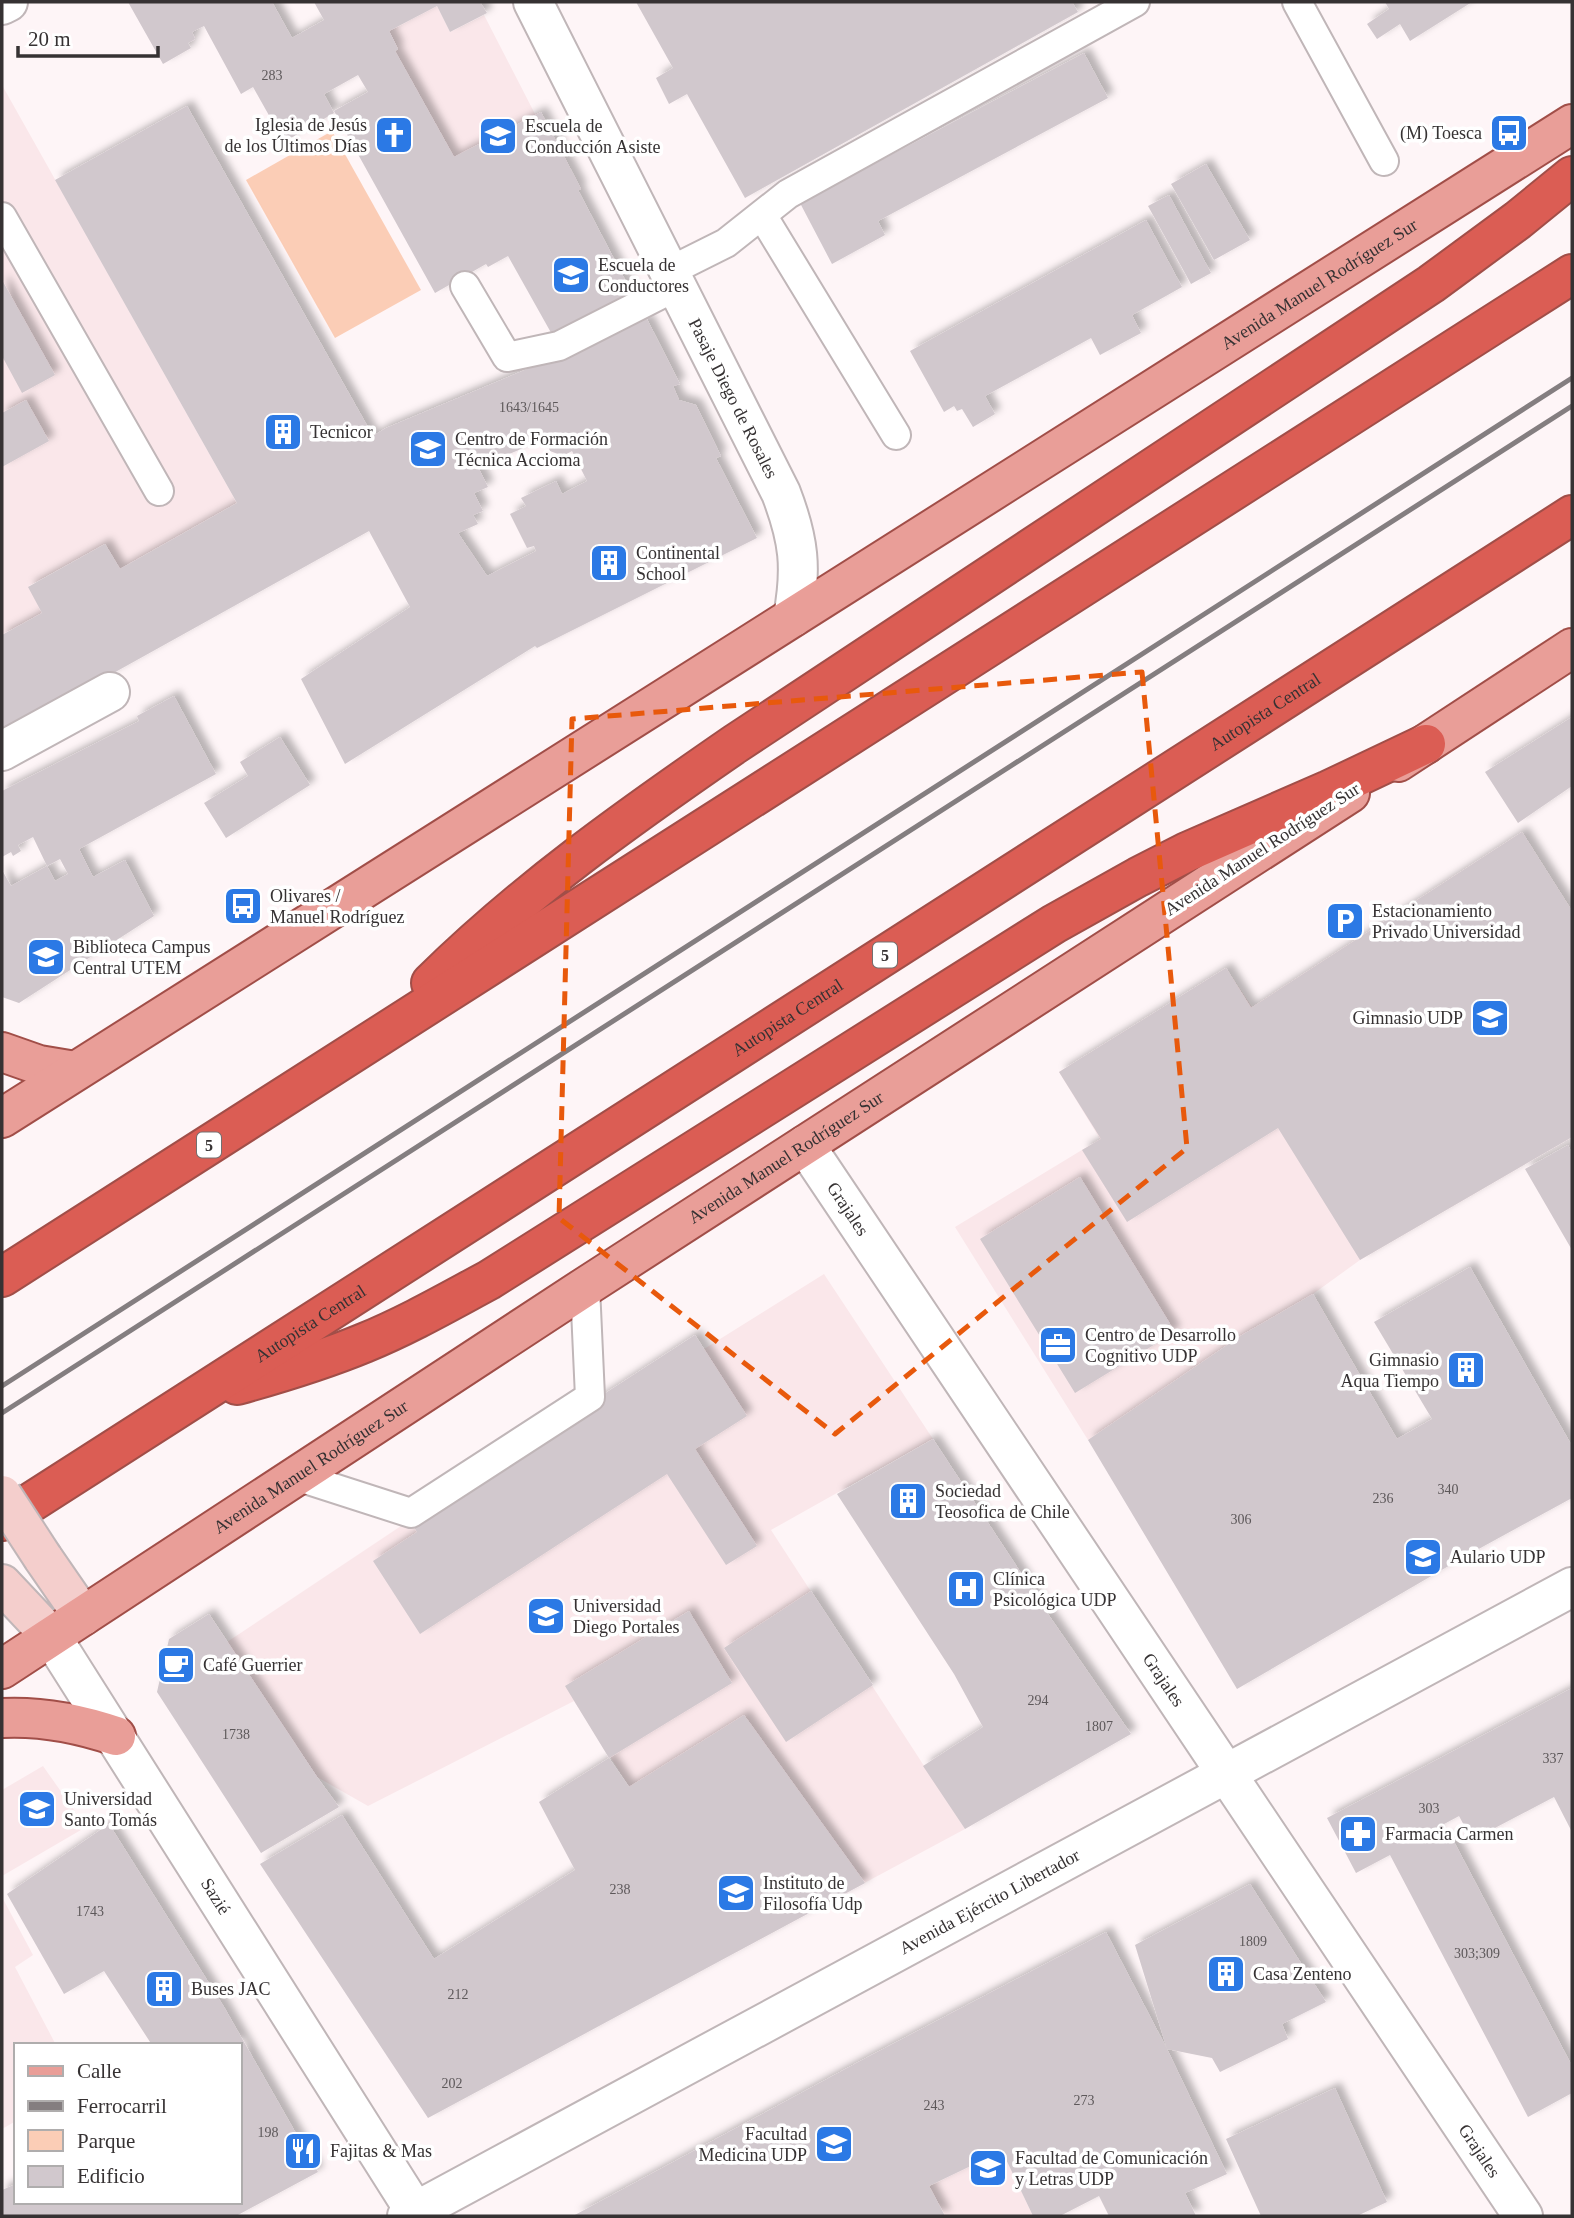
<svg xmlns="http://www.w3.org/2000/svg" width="1574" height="2218" viewBox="0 0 1574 2218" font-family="Georgia,serif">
<defs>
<filter id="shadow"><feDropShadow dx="6" dy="-6" stdDeviation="3.5" flood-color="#0004"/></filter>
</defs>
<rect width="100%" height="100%" fill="#fef5f7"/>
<path fill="#fae7ea" d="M437,6l13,26 34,-17 51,99 6,-2 40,77 -85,44 -101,-182 3,-2 -9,-18z
M2,85l235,418 -117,66 -15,-25 -76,42 13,27 -40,22z
M1522,832l50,79v226l-212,123 -47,34 151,263 -376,-117 -133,-213 145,-88 -41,-67 167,-104 26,39z
M824,1274l109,165 -162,91 194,299 -229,123 -162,-251 -206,105 -51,-29 -90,-135 183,-122 294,-171z
M43,1766l43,61 -84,49v-86z
M2,1897l31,58 -18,12 41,78h-40v76l-14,8z
M1002,2151l31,65h-88l-16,-30z"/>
<path fill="#fbcdb6" d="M332,131l89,159 -86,48 -89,-158z"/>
<path fill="#d1c8cd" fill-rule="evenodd" filter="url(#shadow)" d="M128,2h144l20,36 32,-18 -10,-18h166l7,11 -37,19 -13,-26 -48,25 9,18 -3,2 59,106 87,-45 40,77 -3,1 54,103 -78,45 -46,-82 -20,11 -2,-3 -51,29 -101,-182 34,-19 -10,-17 -34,19 10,19 -50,29 -31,-55 -12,7 -37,-68 -12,6 3,7 -7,4 3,5 -28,16z
M636,2h436l6,10 -333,186 -58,-104 -18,10 -13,-26 17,-10z
M1385,2h87l-62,39 -10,-17 -23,15 -10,-15 22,-15z
M1084,53l24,45 -230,123 7,14 -53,29 -32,-61z
M187,106l186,330 13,-8 261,-109 33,65 -7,2 6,14 17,5 25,51 -5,2 41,80 -220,110 -2,-2 -190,118 -44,-85 109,-72 -41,-76 -367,204v-100l40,-22 -14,-26 77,-43 15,25 117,-66 -182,-323zM545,439l5,12 13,5 9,-5 15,30 -25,13 -6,-13 -35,17 5,8 -16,8 17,34 7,-2 2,5 -49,25 -29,-43 20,-9 -5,-9 10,-4 -9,-18 14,-6 -10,-20z
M1206,164l44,76 -36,20 -43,-76z
M1169,195l42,78 -20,11 -43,-78z
M1146,220l36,67 -50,28 9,18 -41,22 -9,-17 -106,58 10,18 -22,13 -11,-18 -5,2 -3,-5 -10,6 -34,-61z
M2,280l53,95 -33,18 -20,-37z
M26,400l23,41 -47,26v-54z
M174,696l42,78 -137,75 14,28 32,-17 29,56 -135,87 -17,-6v-127l9,16 36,-20 -14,-29 -15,8 3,6 -8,5 -2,-4 -9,5v-66l137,-70 -2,-5zM60,859l8,15 -13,7 -8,-15z
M1572,717v69l-54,37 -33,-51z
M280,737l30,48 -84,53 -22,-35 44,-27 -8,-14z
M1522,832l50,79v226l-212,123 -82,-132 -151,94 -45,-72 19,-11 -42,-67 167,-104 25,40z
M1568,1145l4,8v97l-47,-81z
M1080,1177l95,155 -100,61 -95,-154z
M1470,1267l102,179v52l-108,59 -227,132 -149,-249 154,-105 71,-41 84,145 35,-20 -58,-97z
M695,1335l52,81 -52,33 62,97 -31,19 -59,-91 -247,160 -47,-73 44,-29 -7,-12z
M933,1439l117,178 81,117 -166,95 -42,-63 60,-39 -29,-53 -117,-180z
M811,1591l62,94 -87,57 -62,-94z
M689,1611l43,72 -123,75 20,29 115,-72 121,168 -437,235 -168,-254 82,-49 92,144 141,-89 -36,-68 70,-44 -44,-72z
M209,1614l108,163 22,30 -78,46 -104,-161 12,-53z
M1572,1688v144l-18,-35 -82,43 -13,-24 -26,14 7,14 12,-6 120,228v27l-44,24 -138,-262 -34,18 -29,-55z
M109,1824l115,183 94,165 -82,44h-234v-26l14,-6v18h224v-157h-88l-48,-74 -40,23 -57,-100z
M1250,1884l76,118 -44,22 6,15 -68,33 -8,-14 -45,-9 60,125 -42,19 11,23h-87l-10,-20 -39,20h-27l-31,-65 -73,35 16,30h-372l291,-157 242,-127 61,117 -32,-104z
M1335,2088l52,114 -30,14h-96l-35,-77z"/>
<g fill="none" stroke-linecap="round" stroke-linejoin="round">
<defs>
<path id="service" d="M1297,2l87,159
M762,215l134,220
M2,217l157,274
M670,271l56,-28 62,-49 347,-192
M465,286l42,71 52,-11 118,-60
M296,1476l115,37 179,-116 -5,-110"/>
<g id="minor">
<path d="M2,751l108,-59"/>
<path id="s1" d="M805,1145l718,1071"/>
</g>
<g id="tertiary">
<path id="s2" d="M533,2l248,491c18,47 21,75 12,124"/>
<path d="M2,5l6,-3"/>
<path id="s3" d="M51,1636l367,580"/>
<path id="s4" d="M407,2216l1165,-629"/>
</g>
<path id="secondary" d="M43,1558l40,58
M2,1584l49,52"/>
<g id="primary">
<path d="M1398,762l174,-114"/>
<path d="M2,1052l37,13 36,6"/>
<path id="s5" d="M2,1118l1570,-994"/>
<path id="s6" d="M2,1669l583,-382 765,-494"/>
<path d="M2,1718c40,-2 76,5 114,18"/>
</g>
<g id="motorway">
<path d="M431,983c92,-91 198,-166 304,-239l696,-460 87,-64 54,-44"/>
<path d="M2,1277l1570,-1003"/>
<path d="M237,1385c43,-12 86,-25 127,-42 44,-18 84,-41 125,-63l565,-356 84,-47 49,-25 142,-62 97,-46"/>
<path id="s7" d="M2,1521l1570,-1006"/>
</g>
</defs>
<use href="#service" stroke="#c0b6b8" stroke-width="32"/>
<use href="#minor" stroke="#c0b6b8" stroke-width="42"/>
<use href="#tertiary" stroke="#c0b6b8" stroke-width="42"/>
<use href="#secondary" stroke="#c0b6b8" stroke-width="42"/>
<use href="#primary" stroke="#a14e48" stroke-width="42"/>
<use href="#motorway" stroke="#a14e48" stroke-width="42"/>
<use href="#service" stroke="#fff" stroke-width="28"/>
<use href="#minor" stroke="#fff" stroke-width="38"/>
<use href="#tertiary" stroke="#fff" stroke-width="38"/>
<use href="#secondary" stroke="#f4cecc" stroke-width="38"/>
<use href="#primary" stroke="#e99e98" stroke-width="38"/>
<use href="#motorway" stroke="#db5d54" stroke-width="38"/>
<path stroke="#847e80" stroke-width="5" d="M2,1386l1570,-1008
M2,1413l1570,-1007"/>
<defs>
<path id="secondary-bridge" d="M2,1495l41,63"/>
</defs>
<use href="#secondary-bridge" stroke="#c0b6b8" stroke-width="42" stroke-linecap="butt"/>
<use href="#secondary-bridge" stroke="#f4cecc" stroke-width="38"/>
</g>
<path fill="none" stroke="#e8590c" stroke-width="5" stroke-dasharray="14 9" stroke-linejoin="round" d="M1142,672l45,476 -352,286 -276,-216 13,-499z"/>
<defs>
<symbol id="bus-square" viewBox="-11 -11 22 22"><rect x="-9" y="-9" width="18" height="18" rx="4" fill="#2b79e5" stroke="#fff"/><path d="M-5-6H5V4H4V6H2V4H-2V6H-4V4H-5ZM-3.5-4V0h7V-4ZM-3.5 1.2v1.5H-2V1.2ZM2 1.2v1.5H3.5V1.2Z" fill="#fff"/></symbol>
<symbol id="church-square" viewBox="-11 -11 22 22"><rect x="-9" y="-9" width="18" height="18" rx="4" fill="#2b79e5" stroke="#fff"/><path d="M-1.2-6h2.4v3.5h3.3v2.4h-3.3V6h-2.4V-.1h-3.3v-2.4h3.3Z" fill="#fff"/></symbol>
<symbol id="university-square" viewBox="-11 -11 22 22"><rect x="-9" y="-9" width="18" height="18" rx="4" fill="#2b79e5" stroke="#fff"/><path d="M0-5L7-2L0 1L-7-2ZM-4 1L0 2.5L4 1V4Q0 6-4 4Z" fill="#fff"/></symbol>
<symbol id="school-square" viewBox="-11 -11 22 22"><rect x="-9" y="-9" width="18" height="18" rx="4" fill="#2b79e5" stroke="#fff"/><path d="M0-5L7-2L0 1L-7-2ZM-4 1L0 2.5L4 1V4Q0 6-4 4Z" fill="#fff"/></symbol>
<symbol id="building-square" viewBox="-11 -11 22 22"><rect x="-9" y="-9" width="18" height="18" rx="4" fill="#2b79e5" stroke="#fff"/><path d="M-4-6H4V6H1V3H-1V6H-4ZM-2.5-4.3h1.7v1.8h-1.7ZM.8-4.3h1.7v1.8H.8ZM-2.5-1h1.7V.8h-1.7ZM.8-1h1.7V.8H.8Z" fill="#fff"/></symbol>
<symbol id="parking-square" viewBox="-11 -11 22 22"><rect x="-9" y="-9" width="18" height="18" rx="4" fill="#2b79e5" stroke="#fff"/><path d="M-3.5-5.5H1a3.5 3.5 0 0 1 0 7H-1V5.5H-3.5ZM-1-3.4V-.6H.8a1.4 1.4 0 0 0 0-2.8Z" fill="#fff"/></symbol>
<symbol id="office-square" viewBox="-11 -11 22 22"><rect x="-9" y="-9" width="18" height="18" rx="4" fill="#2b79e5" stroke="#fff"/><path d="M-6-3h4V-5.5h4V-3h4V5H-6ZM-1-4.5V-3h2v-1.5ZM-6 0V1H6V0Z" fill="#fff"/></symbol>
<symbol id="hospital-square" viewBox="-11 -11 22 22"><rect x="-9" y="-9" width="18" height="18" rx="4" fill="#2b79e5" stroke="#fff"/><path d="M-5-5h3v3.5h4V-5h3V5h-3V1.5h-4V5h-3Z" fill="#fff"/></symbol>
<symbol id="cafe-square" viewBox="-11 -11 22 22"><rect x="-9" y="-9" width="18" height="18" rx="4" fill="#2b79e5" stroke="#fff"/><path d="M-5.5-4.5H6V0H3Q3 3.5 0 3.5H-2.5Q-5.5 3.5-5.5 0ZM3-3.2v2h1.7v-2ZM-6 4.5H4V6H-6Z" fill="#fff"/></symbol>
<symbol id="pharmacy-square" viewBox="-11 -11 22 22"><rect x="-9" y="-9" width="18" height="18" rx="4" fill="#2b79e5" stroke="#fff"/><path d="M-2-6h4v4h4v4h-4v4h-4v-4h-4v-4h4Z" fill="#fff"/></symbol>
<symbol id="restaurant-square" viewBox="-11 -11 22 22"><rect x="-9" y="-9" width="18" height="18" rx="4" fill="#2b79e5" stroke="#fff"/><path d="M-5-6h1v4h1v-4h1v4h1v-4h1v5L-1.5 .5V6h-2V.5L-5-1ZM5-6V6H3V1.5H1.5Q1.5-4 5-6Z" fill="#fff"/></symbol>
</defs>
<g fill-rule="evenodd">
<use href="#bus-square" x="1487" y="111" width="44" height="44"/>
<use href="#church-square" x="372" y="113" width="44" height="44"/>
<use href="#university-square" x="476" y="114" width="44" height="44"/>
<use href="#school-square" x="549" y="253" width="44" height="44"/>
<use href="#building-square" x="261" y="410" width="44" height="44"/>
<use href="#university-square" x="406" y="427" width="44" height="44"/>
<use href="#building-square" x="587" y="541" width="44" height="44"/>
<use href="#bus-square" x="221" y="884" width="44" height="44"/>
<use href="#parking-square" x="1323" y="899" width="44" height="44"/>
<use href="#university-square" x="24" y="935" width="44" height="44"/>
<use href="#university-square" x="1468" y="996" width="44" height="44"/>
<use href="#office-square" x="1036" y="1323" width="44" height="44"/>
<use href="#building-square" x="1444" y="1348" width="44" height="44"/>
<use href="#building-square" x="886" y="1479" width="44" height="44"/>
<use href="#university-square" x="1401" y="1535" width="44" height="44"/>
<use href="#hospital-square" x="944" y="1567" width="44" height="44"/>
<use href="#university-square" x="524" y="1594" width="44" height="44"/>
<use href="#cafe-square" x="154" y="1643" width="44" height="44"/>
<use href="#university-square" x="15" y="1787" width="44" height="44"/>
<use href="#pharmacy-square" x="1336" y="1812" width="44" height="44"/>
<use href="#university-square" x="714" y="1871" width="44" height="44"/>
<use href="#building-square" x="1204" y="1952" width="44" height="44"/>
<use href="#building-square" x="142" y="1967" width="44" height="44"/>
<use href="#university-square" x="812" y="2122" width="44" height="44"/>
<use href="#restaurant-square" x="281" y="2129" width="44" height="44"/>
<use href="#university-square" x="966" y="2146" width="44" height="44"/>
</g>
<g text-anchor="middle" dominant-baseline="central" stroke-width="7" stroke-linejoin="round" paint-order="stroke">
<g font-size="14" fill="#5d585a">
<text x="272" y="75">283</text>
<text x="529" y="407">1643/1645</text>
<text x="1448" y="1489">340</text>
<text x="1383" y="1498">236</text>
<text x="1241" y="1519">306</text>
<text x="1038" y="1700">294</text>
<text x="1099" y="1726">1807</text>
<text x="236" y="1734">1738</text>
<text x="1553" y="1758">337</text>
<text x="1429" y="1808">303</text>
<text x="620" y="1889">238</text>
<text x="90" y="1911">1743</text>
<text x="1253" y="1941">1809</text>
<text x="1477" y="1953">303;309</text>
<text x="458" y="1994">212</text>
<text x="452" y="2083">202</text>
<text x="1084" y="2100">273</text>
<text x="934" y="2105">243</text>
<text x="268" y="2132">198</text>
</g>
<g fill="#fff" stroke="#727070" stroke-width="2">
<rect x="873" y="942.5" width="24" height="25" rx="5"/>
<rect x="197" y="1132.5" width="24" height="25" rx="5"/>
</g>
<g font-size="16" font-weight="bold" fill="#363233">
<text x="885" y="955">5</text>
<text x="209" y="1145">5</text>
</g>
<g font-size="18" fill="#363233" stroke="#fff" text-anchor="start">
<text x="367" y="125" text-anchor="end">Iglesia de Jesús<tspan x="367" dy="21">de los Últimos Días</tspan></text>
<text x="525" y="126">Escuela de<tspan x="525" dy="21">Conducción Asiste</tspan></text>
<text x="1482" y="133" text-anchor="end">(M) Toesca</text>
<text x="598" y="265">Escuela de<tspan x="598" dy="21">Conductores</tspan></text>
<text x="310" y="432">Tecnicor</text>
<text x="455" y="439">Centro de Formación<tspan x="455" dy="21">Técnica Accioma</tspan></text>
<text x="636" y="553">Continental<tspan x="636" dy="21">School</tspan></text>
<text x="270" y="896">Olivares /<tspan x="270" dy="21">Manuel Rodríguez</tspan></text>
<text x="1372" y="911">Estacionamiento<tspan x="1372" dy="21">Privado Universidad</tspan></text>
<text x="73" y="947">Biblioteca Campus<tspan x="73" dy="21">Central UTEM</tspan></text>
<text x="1463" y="1018" text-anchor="end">Gimnasio UDP</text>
<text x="1085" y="1335">Centro de Desarrollo<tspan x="1085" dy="21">Cognitivo UDP</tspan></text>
<text x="1439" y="1360" text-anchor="end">Gimnasio<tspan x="1439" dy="21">Aqua Tiempo</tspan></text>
<text x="935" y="1491">Sociedad<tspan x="935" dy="21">Teosofica de Chile</tspan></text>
<text x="1450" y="1557">Aulario UDP</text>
<text x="993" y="1579">Clínica<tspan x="993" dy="21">Psicológica UDP</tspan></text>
<text x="573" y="1606">Universidad<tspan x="573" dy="21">Diego Portales</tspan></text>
<text x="203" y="1665">Café Guerrier</text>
<text x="64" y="1799">Universidad<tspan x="64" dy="21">Santo Tomás</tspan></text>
<text x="1385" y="1834">Farmacia Carmen</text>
<text x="763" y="1883">Instituto de<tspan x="763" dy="21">Filosofía Udp</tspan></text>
<text x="1253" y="1974">Casa Zenteno</text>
<text x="191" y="1989">Buses JAC</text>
<text x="807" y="2134" text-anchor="end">Facultad<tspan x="807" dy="21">Medicina UDP</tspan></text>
<text x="330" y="2151">Fajitas &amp; Mas</text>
<text x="1015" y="2158">Facultad de Comunicación<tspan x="1015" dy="21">y Letras UDP</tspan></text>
</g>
<g font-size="18" fill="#363233" stroke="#fff">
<text stroke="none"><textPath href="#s5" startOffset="1559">Avenida Manuel Rodríguez Sur</textPath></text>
<text stroke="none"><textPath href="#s2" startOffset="444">Pasaje Diego de Rosales</textPath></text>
<text stroke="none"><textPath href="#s7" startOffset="1500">Autopista Central</textPath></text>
<text transform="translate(1262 849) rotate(-33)">Avenida Manuel Rodríguez Sur</text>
<text stroke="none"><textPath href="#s7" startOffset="933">Autopista Central</textPath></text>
<text stroke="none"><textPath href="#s6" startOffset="936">Avenida Manuel Rodríguez Sur</textPath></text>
<text stroke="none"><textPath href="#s1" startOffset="77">Grajales</textPath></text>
<text stroke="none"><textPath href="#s7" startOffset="366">Autopista Central</textPath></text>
<text stroke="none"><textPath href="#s6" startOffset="369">Avenida Manuel Rodríguez Sur</textPath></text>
<text stroke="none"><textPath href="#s1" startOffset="644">Grajales</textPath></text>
<text stroke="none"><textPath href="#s3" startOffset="308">Sazié</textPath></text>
<text stroke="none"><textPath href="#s4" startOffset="662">Avenida Ejército Libertador</textPath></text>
<text stroke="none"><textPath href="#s1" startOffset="1211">Grajales</textPath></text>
</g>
</g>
<rect width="1574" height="2218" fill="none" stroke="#363233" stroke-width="7"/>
<rect x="14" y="2043" width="228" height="161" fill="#ffffff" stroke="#afadad" stroke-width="2"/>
<rect x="28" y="2066" width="35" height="10" fill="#e99e98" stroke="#afadad" stroke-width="2"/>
<text x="77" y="2078" font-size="21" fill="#363233">Calle</text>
<rect x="28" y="2101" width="35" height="10" fill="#847e80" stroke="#afadad" stroke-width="2"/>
<text x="77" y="2113" font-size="21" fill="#363233">Ferrocarril</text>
<rect x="28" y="2130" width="35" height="21" fill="#fbcdb6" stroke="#afadad" stroke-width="2"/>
<text x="77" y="2148" font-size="21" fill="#363233">Parque</text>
<rect x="28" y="2166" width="35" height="21" fill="#d1c8cd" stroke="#afadad" stroke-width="2"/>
<text x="77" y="2183" font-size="21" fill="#363233">Edificio</text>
<path d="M18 46v10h140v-10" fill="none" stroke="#363233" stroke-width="3.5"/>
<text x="28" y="46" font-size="21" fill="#363233" stroke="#ffffff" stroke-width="5" paint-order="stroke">20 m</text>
</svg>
